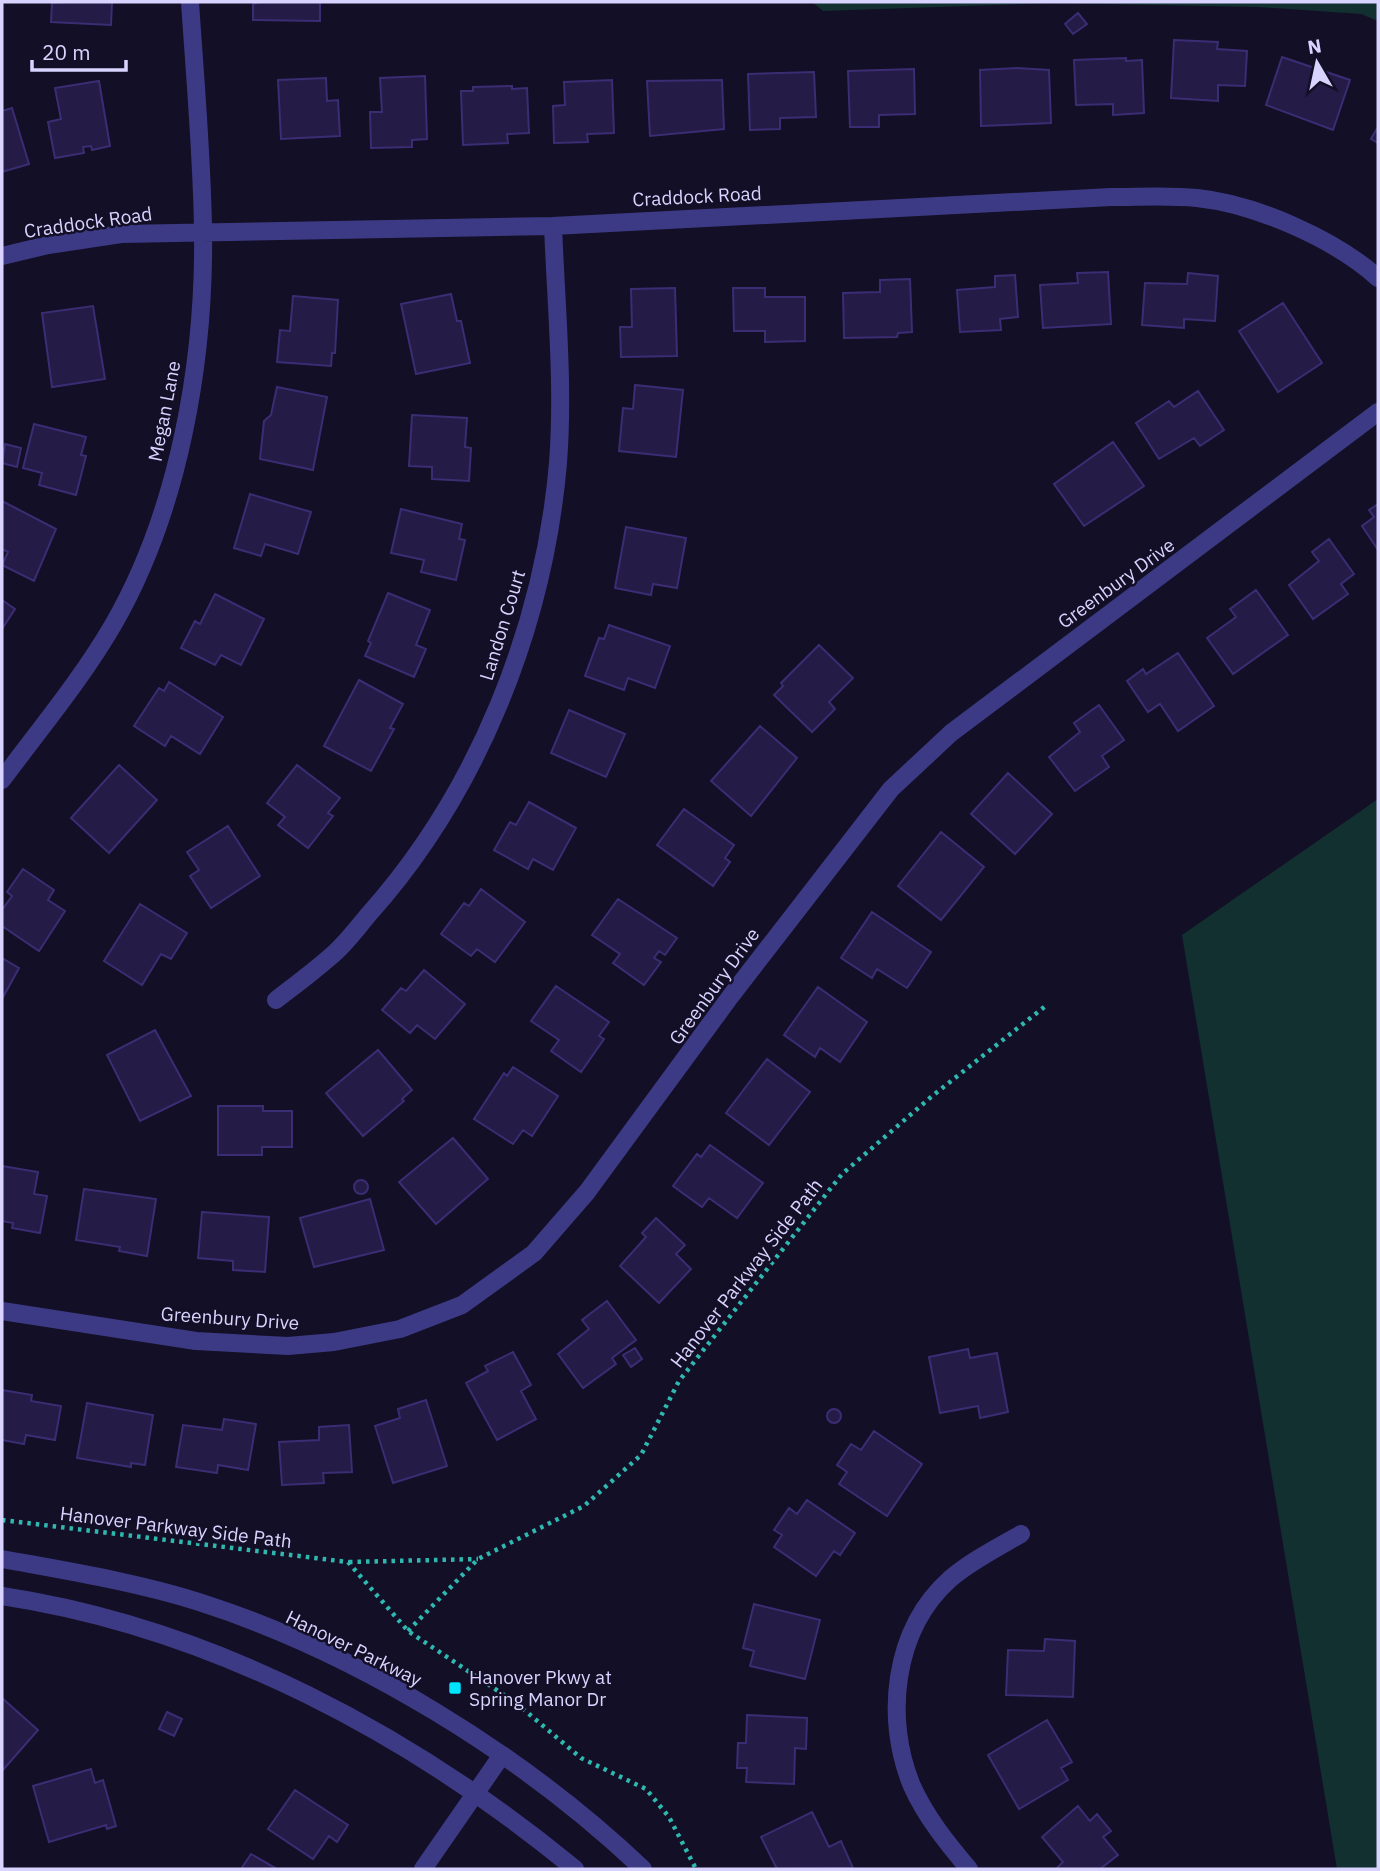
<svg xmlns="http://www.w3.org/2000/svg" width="1380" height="1871" viewBox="0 0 1380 1871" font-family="'IBM Plex Sans',sans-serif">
<rect width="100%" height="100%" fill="#130f26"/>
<path fill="#12302f" d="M812,2h566v19l-17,-7 -103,-7 -207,-4 -228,8z
M1378,799v1070h-41l-155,-934z"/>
<path fill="#241b47" stroke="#3b2d73" stroke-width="2" d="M68,2h44l-1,23 -60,-3 1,-19z
M261,2h59v19l-67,-1v-16z
M1078,13l9,11 -14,10 -8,-10z
M1174,40l44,2 -1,7 30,2 -2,35 -27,-1v16l-47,-3z
M1282,57l68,23 -17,50 -67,-25z
M1126,58v3l16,-1 2,53 -31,2v-11l-37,1 -2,-45z
M1017,68l32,2 2,53 -70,3 -1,-56z
M914,69l1,45 -36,1v12h-29l-2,-56z
M814,72l2,45 -36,1v11l-30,1 -2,-56z
M425,76l2,63 -15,1v7l-41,1 -1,-36h12l-2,-34z
M326,78l1,23 11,-1 2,36 -59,3 -3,-59z
M612,80l2,53 -27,1 1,8 -34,1 -1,-37 12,-1 -1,-23z
M722,80l2,49 -74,7 -3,-55z
M99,81l11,65 -18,4 -1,-4 -8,1 1,6 -29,5 -7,-36 13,-3 -6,-31z
M512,86v3l15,-1 2,45 -22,1 1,9 -45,2 -2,-54h12v-4z
M12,108l17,56 -27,8v-61z
M1378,127v16l-7,-4z
M1108,272l3,52 -68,4 -3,-43 38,-2 -1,-10z
M1188,273l30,3 -3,45 -31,-2v9l-42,-3 3,-42 42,1z
M1015,275l3,42 -18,2 1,11 -41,2 -3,-42 38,-3v-11z
M910,279l2,53 -14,1 -1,4 -53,1 -1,-45 37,-1v-12z
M675,288l2,68 -56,1 -1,-30h12l-1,-38z
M733,288h32v9h40v44l-40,1v-11h-31z
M451,294l6,27h4l9,42 -54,11 -15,-70z
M293,296l45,4 -3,53h-3l-1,13 -54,-4 3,-32 10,1z
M1283,303l39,60 -44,29 -39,-61z
M93,306l12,73 -53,8 -10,-74z
M635,385l48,5 -7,67 -57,-6 4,-43 10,1z
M277,387l50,10 -14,73 -53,-11 4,-38 7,-6z
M1198,391l26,39 -24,16 -6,-8 -35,21 -23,-36 33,-22 5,6z
M412,415l55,3 -2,29 6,1 -2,33 -37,-2v-12l-23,-1z
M34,424l52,13 -5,18 5,1 -10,39 -37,-10 3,-12 -19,-5z
M1113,442l31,44 -60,40 -30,-42z
M5,444l16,4 -4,19 -15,-4z
M250,494l61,18 -13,42 -33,-10 -4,12 -27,-8z
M2,501l54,28 -22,52 -32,-16 6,-13 -6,-3z
M1378,504v46l-16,-24 12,-9 -5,-7z
M401,509l61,15 -3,15 6,1 -9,40 -35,-8 3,-12 -33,-7z
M626,527l60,11 -9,50 -24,-4 -2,11 -36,-7z
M1329,539l25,35 -13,10 7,10 -35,25 -24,-34 30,-24 -7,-9z
M1256,590l32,45 -55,39 -26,-36 29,-21 -6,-8z
M388,593l42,17 -14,35 10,4 -12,28 -49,-21 6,-13 -3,-2z
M215,594l49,25 -23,46 -20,-10 -6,10 -34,-17 14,-27 5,3z
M2,600l13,9 -13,20z
M609,625l61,21 -15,42 -27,-10 -4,12 -39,-14 14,-38 5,1z
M819,645l34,33 -24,24 6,7 -23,23 -38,-37 9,-9 -2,-3z
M1178,653l36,53 -36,25 -18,-27 -12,8 -21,-31 16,-12 3,5z
M359,680l44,24 -13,24 4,1 -23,42 -47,-25z
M169,682l54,35 -23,37 -29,-18 -6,10 -31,-20 25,-38 5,3z
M1099,705l25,35 -22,16 7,11 -34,24 -26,-34 31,-25 -6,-9z
M569,710l56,24 -19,43 -55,-24z
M760,726l37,32 -46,58 -40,-35z
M119,765l38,35 -48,53 -38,-35z
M297,765l43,33 -12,15 5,3 -25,32 -30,-23 7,-8 -18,-14z
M1008,773l44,41 -37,40 -44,-40z
M529,802l47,26 -23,42 -20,-11 -5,10 -34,-19 16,-28 6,3z
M684,809l50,36 -9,13 5,4 -17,24 -56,-41z
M228,826l32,50 -49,32 -21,-32 9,-6 -12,-18z
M941,832l43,35 -43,53 -43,-34z
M23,869l31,21 -6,10 17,11 -26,40 -37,-25v-16l10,-14 -5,-4z
M481,889l44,33 -30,40 -18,-13 -6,7 -30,-22 23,-31 5,3z
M618,899l59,39 -12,17 -6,-4 -5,7 7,4 -17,23 -31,-22 7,-9 -28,-19z
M140,904l47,29 -16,26 -10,-5 -19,31 -38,-24z
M872,912l59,40 -24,36 -30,-19 -5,9 -31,-20z
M2,958l17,10 -17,31z
M424,970l41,34 -30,35 -18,-14 -7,8 -28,-23 19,-22 5,3z
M556,986l53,36 -10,14 5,3 -23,33 -30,-21 8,-11 -28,-19z
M818,987l49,35 -27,40 -20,-14 -5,9 -31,-22z
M155,1030l36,66 -51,25 -33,-66z
M378,1050l34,40 -10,9 2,2 -41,35 -37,-43z
M767,1059l43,33 -41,53 -43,-32z
M513,1067l45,29 -26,40 -9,-6 -10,14 -39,-25 30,-46 3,3z
M218,1106h45v5h29v36h-30v8h-44z
M453,1138l35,41 -52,45 -37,-42z
M710,1145l53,38 -26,35 -28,-20 -7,9 -29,-21 24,-32 4,3z
M2,1166l36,6 -4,22 13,2 -7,37 -28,-5 1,-5 -11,-2z
M354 1187a7 7 0 1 1 14 0a7 7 0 1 1-14 0Z
M84,1189l72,10 -9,57 -28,-5 1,-4 -44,-7z
M370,1199l14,51 -70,17 -14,-49z
M202,1212l67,5 -4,55 -32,-2v-9l-35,-3z
M656,1218l29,27 -9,9 15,15 -32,34 -39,-37 26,-29 -4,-4z
M607,1301l29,39 -24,18 4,6 -33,24 -25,-34 31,-25 -7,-9z
M635,1348l7,11 -11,8 -8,-12z
M968,1349l2,9 27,-5 11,59 -28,6 -2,-12 -38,7 -11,-56z
M513,1352l18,33 -10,6 15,28 -39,21 -31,-57 22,-12 -3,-5z
M2,1390l30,5 -1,6 30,5 -6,34 -29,-5 -2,9 -22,-4z
M426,1400l21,66 -54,17 -18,-57 25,-8 -2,-9z
M87,1403l66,12 -8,50 -14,-2v4l-54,-9z
M827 1416a7 7 0 1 1 14 0a7 7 0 1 1-14 0Z
M224,1419l32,5 -8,46 -30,-5 -1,8 -41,-6 7,-42 39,5z
M349,1425l3,47 -29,1 1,10 -42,2 -3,-43 40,-2v-13z
M874,1431l48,33 -35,52 -48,-32 8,-12 -10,-7 14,-21 10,6z
M807,1500l48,33 -15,22 -6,-4 -18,25 -42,-29 8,-12 -8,-5 15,-22 8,6z
M754,1604l66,16 -15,59 -55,-13 4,-15 -11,-3z
M1045,1639l30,2 -2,56 -67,-2 2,-45 36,1z
M2,1698l36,32 -36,41z
M167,1712l15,7 -8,17 -15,-7z
M747,1715l60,3 -1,31 -11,-1 -1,36 -48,-2 1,-14h-10l1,-25h8z
M1047,1720l25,42 -11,6 7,12 -49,29 -31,-54z
M91,1769l4,14 8,-3 13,46 -9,3 -1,-4 -57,17 -16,-56z
M295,1790l53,35 -11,17 -8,-6 -16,23 -45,-30z
M1078,1806l12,15 7,-7 14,17 -8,6 15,18 -18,14h-44l7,-7 -21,-25z
M812,1812l17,35 12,-6 12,27 -76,1 -16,-32z
M251,1854l26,15h-36z"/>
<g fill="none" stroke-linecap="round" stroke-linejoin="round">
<path stroke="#2fb8b0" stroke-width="4.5" stroke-dasharray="3.5 5" stroke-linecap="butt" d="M2,1520l346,42 60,69 108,72 65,55 65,31 23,28 27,52
M349,1562l129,-3
M408,1631l70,-72 106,-53 57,-51 38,-74 163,-207 89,-77 117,-93"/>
<path stroke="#3d3a85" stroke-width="18" d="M2,256l46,-11 73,-11 432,-8 558,-29c28,0 58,-2 86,1 58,6 138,41 181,80
M2,780c37,-50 79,-100 111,-155 66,-114 92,-264 90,-395 -1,-76 -8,-152 -13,-228
M276,1000c18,-14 37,-28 54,-43 15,-12 27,-29 39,-43 109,-122 175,-288 189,-451 6,-78 -2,-159 -5,-237
M2,1311l194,30 92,5 46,-4 66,-13 62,-24 72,-52 53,-61 143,-195 161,-208 60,-56 427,-321
M423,1869l79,-114
M969,1869c-22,-26 -43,-52 -57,-83 -28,-67 -19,-156 38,-207 21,-18 47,-31 71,-45"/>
<path stroke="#3d3a85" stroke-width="18" d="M2,1559c65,12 134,23 197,43 159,51 324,153 444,267
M2,1596c211,32 410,139 573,273"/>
</g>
<rect fill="#00e5ff" stroke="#130f26" stroke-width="2.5" x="448" y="1681" width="14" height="14" rx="3.5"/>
<g text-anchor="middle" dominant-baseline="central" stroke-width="5" stroke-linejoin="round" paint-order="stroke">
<g font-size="19" fill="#d9d4ff" stroke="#130f26">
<text transform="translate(697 196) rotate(-3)">Craddock Road</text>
<text transform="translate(88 222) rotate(-8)">Craddock Road</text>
<text transform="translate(164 411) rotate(-79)">Megan Lane</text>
<text transform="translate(1116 583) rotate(-36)">Greenbury Drive</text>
<text transform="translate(502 625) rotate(-73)">Landon Court</text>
<text transform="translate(714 986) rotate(-54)">Greenbury Drive</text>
<text transform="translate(746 1273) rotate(-52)">Hanover Parkway Side Path</text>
<text transform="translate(230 1318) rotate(4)">Greenbury Drive</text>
<text transform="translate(176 1527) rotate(7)">Hanover Parkway Side Path</text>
<text transform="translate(354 1648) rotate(26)">Hanover Parkway</text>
</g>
<g font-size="19" fill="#d9d4ff" stroke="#130f26" text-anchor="start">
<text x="469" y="1677">Hanover Pkwy at<tspan x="469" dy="22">Spring Manor Dr</tspan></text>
</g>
</g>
<rect width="1380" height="1871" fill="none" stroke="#d9d4ff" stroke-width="7"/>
<g transform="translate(1317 63) rotate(351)" stroke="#130f26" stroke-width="5" paint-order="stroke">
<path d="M0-5L12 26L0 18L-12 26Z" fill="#d9d4ff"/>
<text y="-10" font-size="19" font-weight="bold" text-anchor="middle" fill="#d9d4ff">N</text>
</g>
<path d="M32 60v10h94v-10" fill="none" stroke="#d9d4ff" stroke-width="3.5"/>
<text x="42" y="60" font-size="21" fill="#d9d4ff" stroke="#130f26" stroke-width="5" paint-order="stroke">20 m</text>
</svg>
